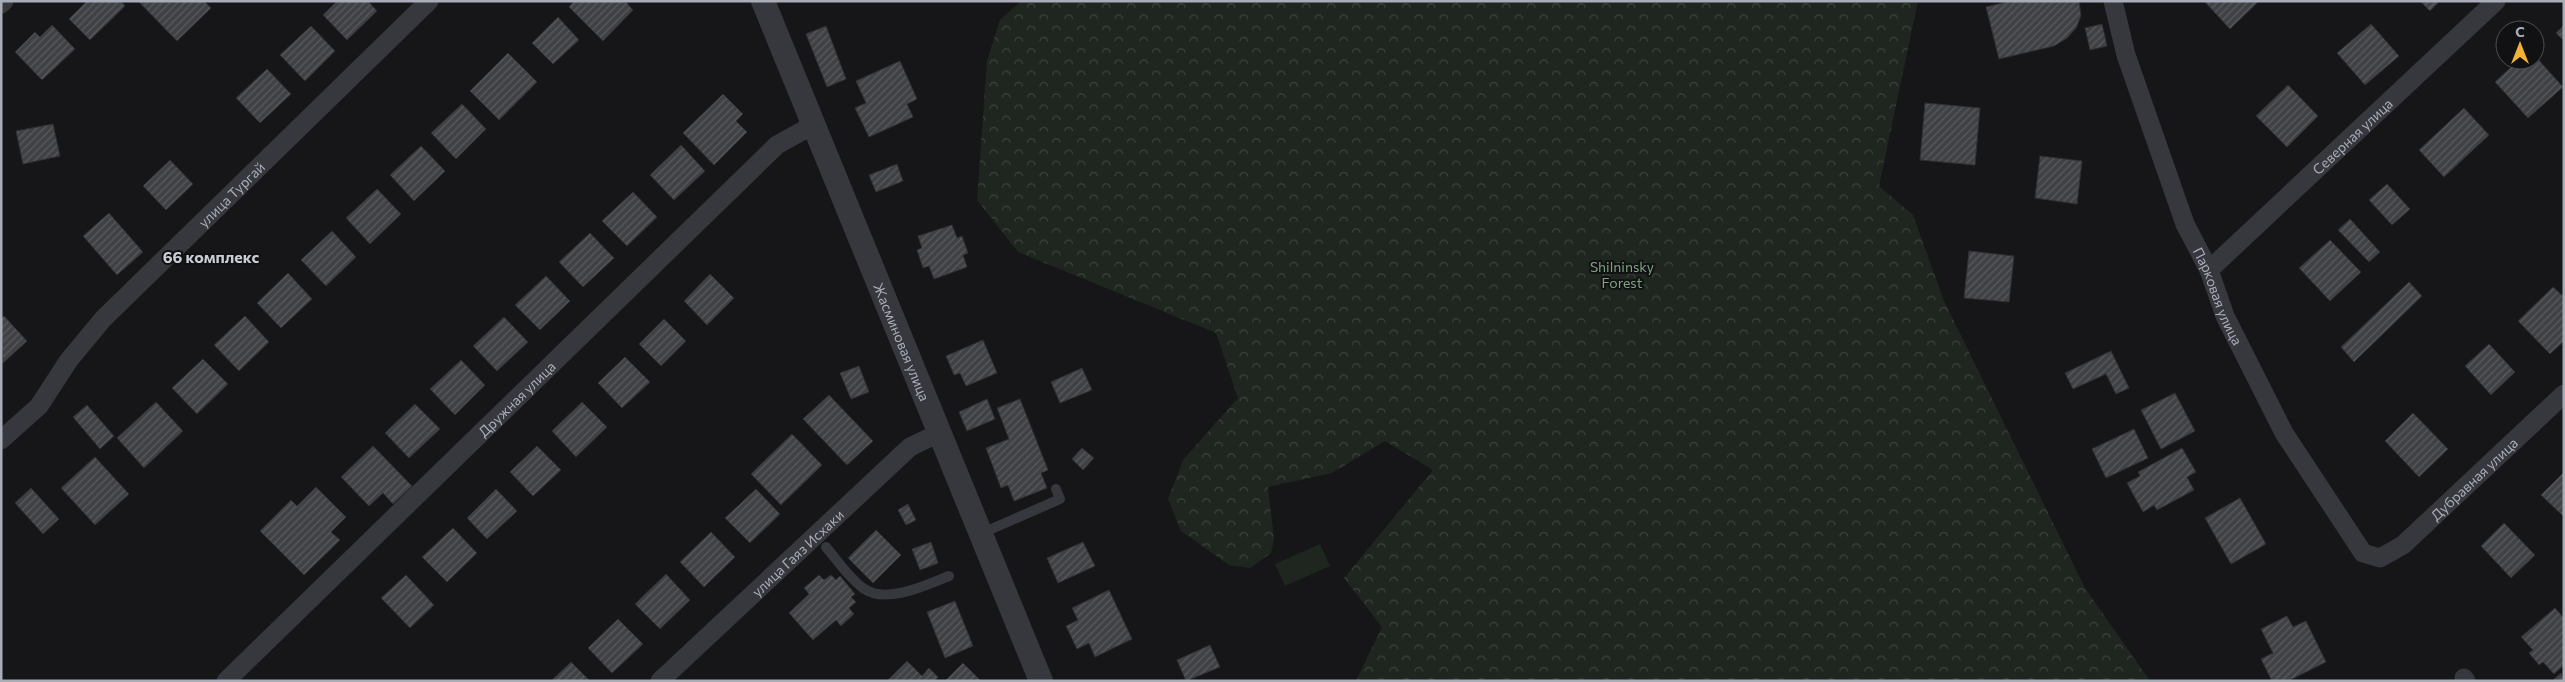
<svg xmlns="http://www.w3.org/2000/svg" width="2565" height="682" viewBox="0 0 2565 682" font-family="Commissioner,sans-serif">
<defs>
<pattern id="forest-crowns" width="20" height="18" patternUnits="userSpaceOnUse" patternTransform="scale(1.25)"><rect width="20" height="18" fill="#1e261f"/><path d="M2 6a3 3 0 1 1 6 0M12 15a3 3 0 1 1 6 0" fill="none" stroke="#3c433d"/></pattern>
<pattern id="building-hatch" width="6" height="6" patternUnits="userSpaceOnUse" patternTransform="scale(1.25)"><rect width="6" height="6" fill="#404145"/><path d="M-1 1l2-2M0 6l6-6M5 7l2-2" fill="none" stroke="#595a5e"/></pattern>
</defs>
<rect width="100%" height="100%" fill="#161618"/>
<path fill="url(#forest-crowns)" d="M1021,1h897l-39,185 34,29 31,86 141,287 65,93h-794l26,-54 -38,-49 89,-108 -48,-29 -53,32 -64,14 6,52 -3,14 -21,15 -21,-3 -48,-34 -13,-32 15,-39 55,-62 -22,-65 -198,-81 -41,-52 10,-139 13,-41z"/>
<path fill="#1e261f" d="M1320,544l10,22 -45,20 -10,-22z"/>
<path fill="url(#building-hatch)" stroke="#303034" d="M87,1h34l4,5 -35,34 -21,-21z
M138,1h66l7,7 -34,33z
M337,1h31l9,10 -30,29 -24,-25z
M574,1h51l8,9 -30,31 -34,-34z
M2010,1h69l2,15 -5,12 -9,10 -13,8 -55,13 -13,-52z
M2204,1h55l-29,28z
M2420,1h20l-10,10z
M558,17l21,23 -26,24 -21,-21z
M2102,24l5,22 -17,4 -5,-22z
M2371,24l28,32 -34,29 -28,-32z
M52,25l23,24 -33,31 -27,-28 20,-20 5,5z
M2564,25v16l-8,-8z
M311,26l24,25 -30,30 -25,-26z
M826,26l20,53 -19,8 -21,-53z
M508,53l29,29 -38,38 -29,-29z
M2535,56l28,31 -35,31 -33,-36 24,-22h16z
M900,61l17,38 -10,5 6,13 -44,20 -14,-29 11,-5 -10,-22z
M267,69l24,25 -31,29 -24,-25z
M2288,85l30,31 -31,31 -31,-31z
M723,94l20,20 -7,7 11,11 -33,33 -31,-32z
M1925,103l55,5 -5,57 -55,-5z
M462,104l24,25 -30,30 -25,-26z
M2464,108l25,27 -45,42 -25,-27z
M53,124l7,32 -37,8 -7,-33z
M681,145l24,26 -31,29 -24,-25z
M421,146l24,25 -31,30 -24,-26z
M2040,156l42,5 -5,43 -42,-6z
M170,160l23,24 -27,26 -23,-24z
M897,164l6,17 -27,11 -7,-17z
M2387,184l23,25 -18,16 -23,-25z
M377,189l24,25 -31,30 -24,-26z
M633,192l24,25 -30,29 -25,-25z
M109,213l34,39 -26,23 -34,-39z
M2350,219l30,33 -11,10 -31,-32z
M952,225l5,13 5,-2 6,17 -5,2 4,12 -33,12 -5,-13 -6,2 -6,-18 5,-2 -4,-12z
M332,231l24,26 -30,29 -25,-26z
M590,233l24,25 -31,29 -24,-25z
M2330,240l31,32 -31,29 -31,-33z
M1969,251l45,5 -5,46 -45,-4z
M288,273l24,26 -31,29 -24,-25z
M710,274l24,24 -27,27 -23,-24z
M546,276l24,25 -30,29 -25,-25z
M2409,282l13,14 -68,66 -13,-15z
M2553,287l11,10v44l-14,13 -32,-33z
M4,316l23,25 -24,22 -2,-45z
M245,316l24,26 -30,29 -25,-26z
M504,317l24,25 -31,29 -24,-25z
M664,319l22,22 -25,25 -22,-22z
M983,340l14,33 -31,13 -6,-13 -6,2 -8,-19z
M2489,344l26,28 -24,23 -26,-29z
M2111,351l18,37 -13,6 -10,-20 -33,15 -8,-16z
M625,357l25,25 -28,26 -24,-25z
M203,359l25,25 -31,30 -25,-26z
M461,360l24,25 -30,30 -25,-26z
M859,366l10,26 -18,7 -11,-26z
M1082,368l10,22 -32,13 -9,-21z
M2175,393l20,38 -34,18 -20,-39z
M829,395l44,46 -26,24 -44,-46z
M987,399l8,20 -28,12 -8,-19z
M1020,399l28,71 -7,3 6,15 -33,13 -6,-16 -7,3 -15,-40 23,-9 -12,-31z
M156,402l27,29 -39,37 -27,-30z
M582,402l25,25 -31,30 -24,-26z
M415,404l25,25 -31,29 -24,-25z
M87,405l27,31 -14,13 -27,-32z
M2413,413l35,36 -29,28 -34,-36z
M2134,429l14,29 -42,20 -14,-29z
M792,434l30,31 -41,40 -30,-31z
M373,446l39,40 -19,18 -10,-11 -14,13 -28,-29z
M537,446l24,24 -28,26 -23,-24z
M1082,448l12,10 -11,12 -11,-11z
M2182,448l14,24 -9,5 7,13 -37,20 -3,-5 -11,7 -16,-29 13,-7 -2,-4z
M95,457l34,37 -34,31 -34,-37z
M2564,472v45l-23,-22z
M316,487l30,30 -15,15 9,8 -36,35 -44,-44 31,-31 6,6z
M31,488l28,31 -16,15 -28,-31z
M496,489l21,22 -30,28 -20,-21z
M756,489l24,25 -30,29 -25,-25z
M2240,498l26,46 -35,20 -26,-46z
M908,504l8,16 -10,5 -8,-15z
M2504,523l31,32 -24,23 -30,-32z
M453,528l24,25 -30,29 -25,-25z
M876,530l25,25 -28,28 -25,-25z
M711,532l24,25 -31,30 -24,-25z
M931,542l7,21 -18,7 -8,-21z
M1083,542l12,24 -37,17 -11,-25z
M666,574l24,26 -30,29 -25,-25z
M406,575l28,30 -24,23 -29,-30z
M819,575l5,5 7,-5 5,5 4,-4 15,18 -4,3 5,5 -7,6 5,6 -13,12 -5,-6 -23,20 -24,-27 20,-19 -5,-6z
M1109,590l23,49 -37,18 -6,-14 -12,6 -11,-23 12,-6 -6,-12z
M955,601l18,45 -28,12 -18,-46z
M2555,608l9,10v47l-10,9 -11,-12 -4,3 -10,-12 4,-3 -12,-13z
M2287,616l6,11 13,-6 20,41 -38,19h-16l-11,-22 12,-6 -12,-24z
M618,619l25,25 -31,29 -24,-25z
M1210,645l10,22 -34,14 -9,-21z
M907,661l15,15 7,-8 9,9 -3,4h-48z
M571,662l19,19h-39z
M963,663l18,18h-36z
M2561,673l3,8h-12z"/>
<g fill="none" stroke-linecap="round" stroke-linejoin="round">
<path stroke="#37383d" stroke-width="10" d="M980,534l80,-35 -4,-10
M826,547c11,13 23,31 37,41 22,17 64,-3 86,-12"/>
<g stroke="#37383d" stroke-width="19">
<path id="s1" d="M2113,1l13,54 59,169 24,46 16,46 59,117 79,120 17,5 23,-13 161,-151"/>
<path d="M1,4l3,-3"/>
<path id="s2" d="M2209,270l287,-269"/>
<path id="s3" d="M1,440l38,-34 30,-46 34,-41 326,-318"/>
<path d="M2464,678l2,3"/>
<path id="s4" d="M226,681l551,-536 36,-20"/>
<path id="s5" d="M660,681l250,-234 29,-14"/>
</g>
<path stroke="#37383d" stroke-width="24" id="s6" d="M763,1l278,680"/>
</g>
<g text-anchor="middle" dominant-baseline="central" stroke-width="4" stroke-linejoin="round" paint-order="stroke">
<g font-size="14" fill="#a8adb8" stroke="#111113">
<text stroke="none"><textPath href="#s2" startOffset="196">Северная улица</textPath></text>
<text stroke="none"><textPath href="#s3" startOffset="338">улица Тургай</textPath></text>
<text stroke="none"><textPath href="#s1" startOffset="314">Парковая улица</textPath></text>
<text stroke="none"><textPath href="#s6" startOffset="368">Жасминовая улица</textPath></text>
<text stroke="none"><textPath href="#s4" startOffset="405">Дружная улица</textPath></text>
<text stroke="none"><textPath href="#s1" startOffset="751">Дубравная улица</textPath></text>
<text stroke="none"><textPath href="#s5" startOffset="188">улица Гаяз Исхаки</textPath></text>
</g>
<g font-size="14" fill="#7fa381" stroke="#111113">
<text x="1622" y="266">Shilninsky<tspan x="1622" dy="16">Forest</tspan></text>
</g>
<g font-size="16" font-weight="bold" fill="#c9ccd4" stroke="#111113">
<text x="211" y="256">66 комплекс</text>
</g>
</g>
<rect width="2565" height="682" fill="none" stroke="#a8adb8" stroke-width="5"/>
<g transform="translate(2520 45)"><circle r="24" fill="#111113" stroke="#4d4f55"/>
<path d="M0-4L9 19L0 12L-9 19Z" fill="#f2b134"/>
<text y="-8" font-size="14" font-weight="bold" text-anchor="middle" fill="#a8adb8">С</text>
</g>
</svg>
